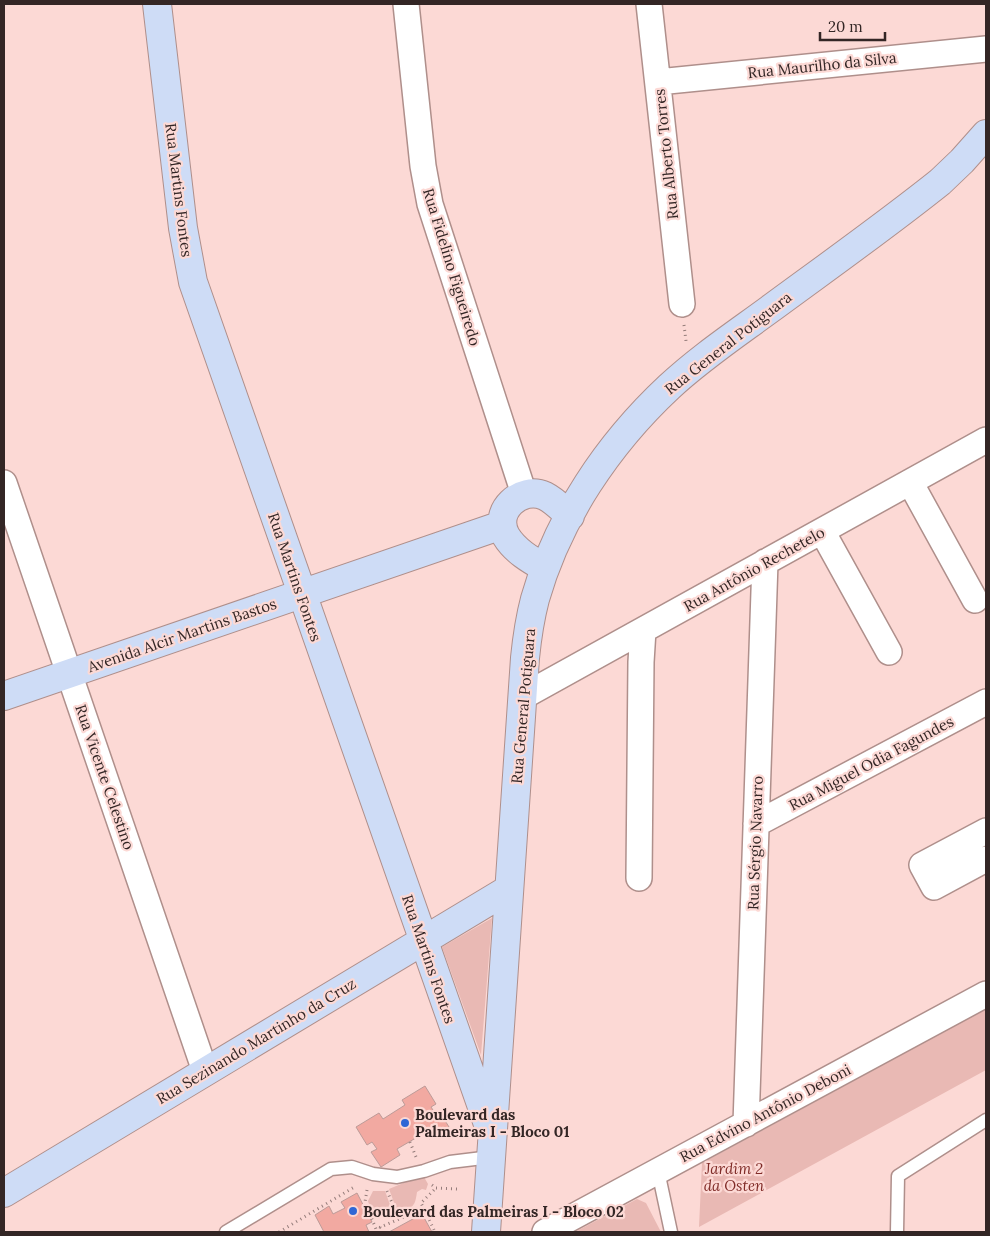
<svg xmlns="http://www.w3.org/2000/svg" width="990" height="1236" viewBox="0 0 990 1236" font-family="Lora,serif">
<rect width="100%" height="100%" fill="#fcd9d5"/>
<path fill="#e9b9b4" d="M492,918l-11,137 -39,-108z
M986,1009v61l-287,157 3,-64z
M424,1177l4,7 -2,6 -4,-1 -5,3c-2,14 -3,14 -15,20l-6,-4 -7,-19 24,-10z
M373,1191h12l8,22 -17,6 -3,-2 -5,-16z
M637,1199l9,4 15,29h-86z"/>
<path fill="#f2a9a1" stroke="#bd9b98" d="M425,1086l11,18 -5,3 4,6 4,-2 10,16 -20,12 -3,-7 -29,17 3,6 -19,12 -10,-15 6,-3 -5,-7 -5,3 -11,-18 23,-14 4,6 22,-14 -3,-5z
M357,1193l15,29 -6,3 3,7h-45l-9,-17 14,-9 4,8 12,-6 -4,-6z
M422,1214l10,18h-43z"/>
<g fill="none" stroke-linecap="round" stroke-linejoin="round">
<defs>
<path id="lane" d="M658,1171l13,61
M226,1232l105,-63 21,-2 21,7 24,3 27,-6 26,-9 41,-5
M897,1232l1,-56 88,-56"/>
<path id="street" d="M406,4l17,162 7,38 94,290
M649,4l33,300
M658,82l328,-33
M910,482l65,118
M4,483l201,588
M822,531l67,121
M522,697l464,-257
M756,824l230,-122
M986,831l-64,34 12,22 52,-28
M639,878l2,-216 2,-32
M746,1124l19,-562
M545,1232l441,-238"/>
<path id="secondary" d="M157,4l26,224 10,54 295,842
M545,568c-14,-8 -30,-17 -39,-32 -14,-25 15,-51 39,-40 10,5 17,13 25,20
M4,696l498,-171
M4,1193l505,-304
M486,1232l39,-574c2,-20 5,-40 10,-59 23,-81 73,-155 134,-212 31,-29 67,-53 101,-78 57,-42 115,-83 170,-127l22,-21 24,-27"/>
</defs>
<use href="#lane" stroke="#af8f8b" stroke-width="15"/>
<use href="#street" stroke="#af8f8b" stroke-width="28"/>
<use href="#secondary" stroke="#af8f8b" stroke-width="30"/>
<path stroke="#947c7a" stroke-width="3" stroke-dasharray="1 4" stroke-linecap="butt" d="M684,325l2,16
M410,1142l6,15
M432,1185l4,3 21,1
M367,1190l-2,12 11,27 35,-15 14,-3 -4,-8 15,-15
M387,1191l12,28
M425,1211l10,21
M380,1227l2,5
M279,1232l77,-46"/>
<use href="#lane" stroke="#fff" stroke-width="12"/>
<use href="#street" stroke="#fff" stroke-width="25"/>
<use href="#secondary" stroke="#cedcf6" stroke-width="28"/>
</g>
<g fill="#2f67d5" stroke="#fcd9d5" stroke-width="2">
<circle cx="405" cy="1123" r="5"/>
<circle cx="353" cy="1211" r="5"/>
</g>
<g text-anchor="middle" dominant-baseline="central" stroke-width="4.5" stroke-linejoin="round" paint-order="stroke">
<g font-size="15" fill="#332625" stroke="#fcd9d5">
<text transform="translate(822 65) rotate(-6)">Rua Maurilho da Silva</text>
<text transform="translate(666 154) rotate(-96)">Rua Alberto Torres</text>
<text transform="translate(179 190) rotate(83)">Rua Martins Fontes</text>
<text transform="translate(452 267) rotate(73)">Rua Fidelino Figueiredo</text>
<text transform="translate(728 343) rotate(-38)">Rua General Potiguara</text>
<text transform="translate(754 569) rotate(-29)">Rua Antônio Rechetelo</text>
<text transform="translate(295 577) rotate(71)">Rua Martins Fontes</text>
<text transform="translate(182 635) rotate(-19)">Avenida Alcir Martins Bastos</text>
<text transform="translate(523 706) rotate(-85)">Rua General Potiguara</text>
<text transform="translate(871 763) rotate(-28)">Rua Miguel Odia Fagundes</text>
<text transform="translate(105 777) rotate(71)">Rua Vicente Celestino</text>
<text transform="translate(755 843) rotate(-88)">Rua Sérgio Navarro</text>
<text transform="translate(429 959) rotate(71)">Rua Martins Fontes</text>
<text transform="translate(256 1041) rotate(-31)">Rua Sezinando Martinho da Cruz</text>
<text transform="translate(765 1113) rotate(-28)">Rua Edvino Antônio Deboni</text>
</g>
<g font-size="15" font-weight="bold" fill="#332625" stroke="#fcd9d5" text-anchor="start">
<text x="415" y="1114">Boulevard das<tspan x="415" dy="17">Palmeiras I - Bloco 01</tspan></text>
<text x="363" y="1211">Boulevard das Palmeiras I - Bloco 02</text>
</g>
<g font-size="15" font-style="italic" fill="#802c28" stroke="#fcd9d5">
<text x="734" y="1168">Jardim 2<tspan x="734" dy="17">da Osten</tspan></text>
</g>
</g>
<rect width="990" height="1236" fill="none" stroke="#332625" stroke-width="10"/>
<path d="M820 32v8h65v-8" fill="none" stroke="#332625" stroke-width="2.5"/>
<text x="828" y="32" font-size="15" fill="#332625" stroke="#fcd9d5" stroke-width="4" paint-order="stroke">20 m</text>
</svg>
